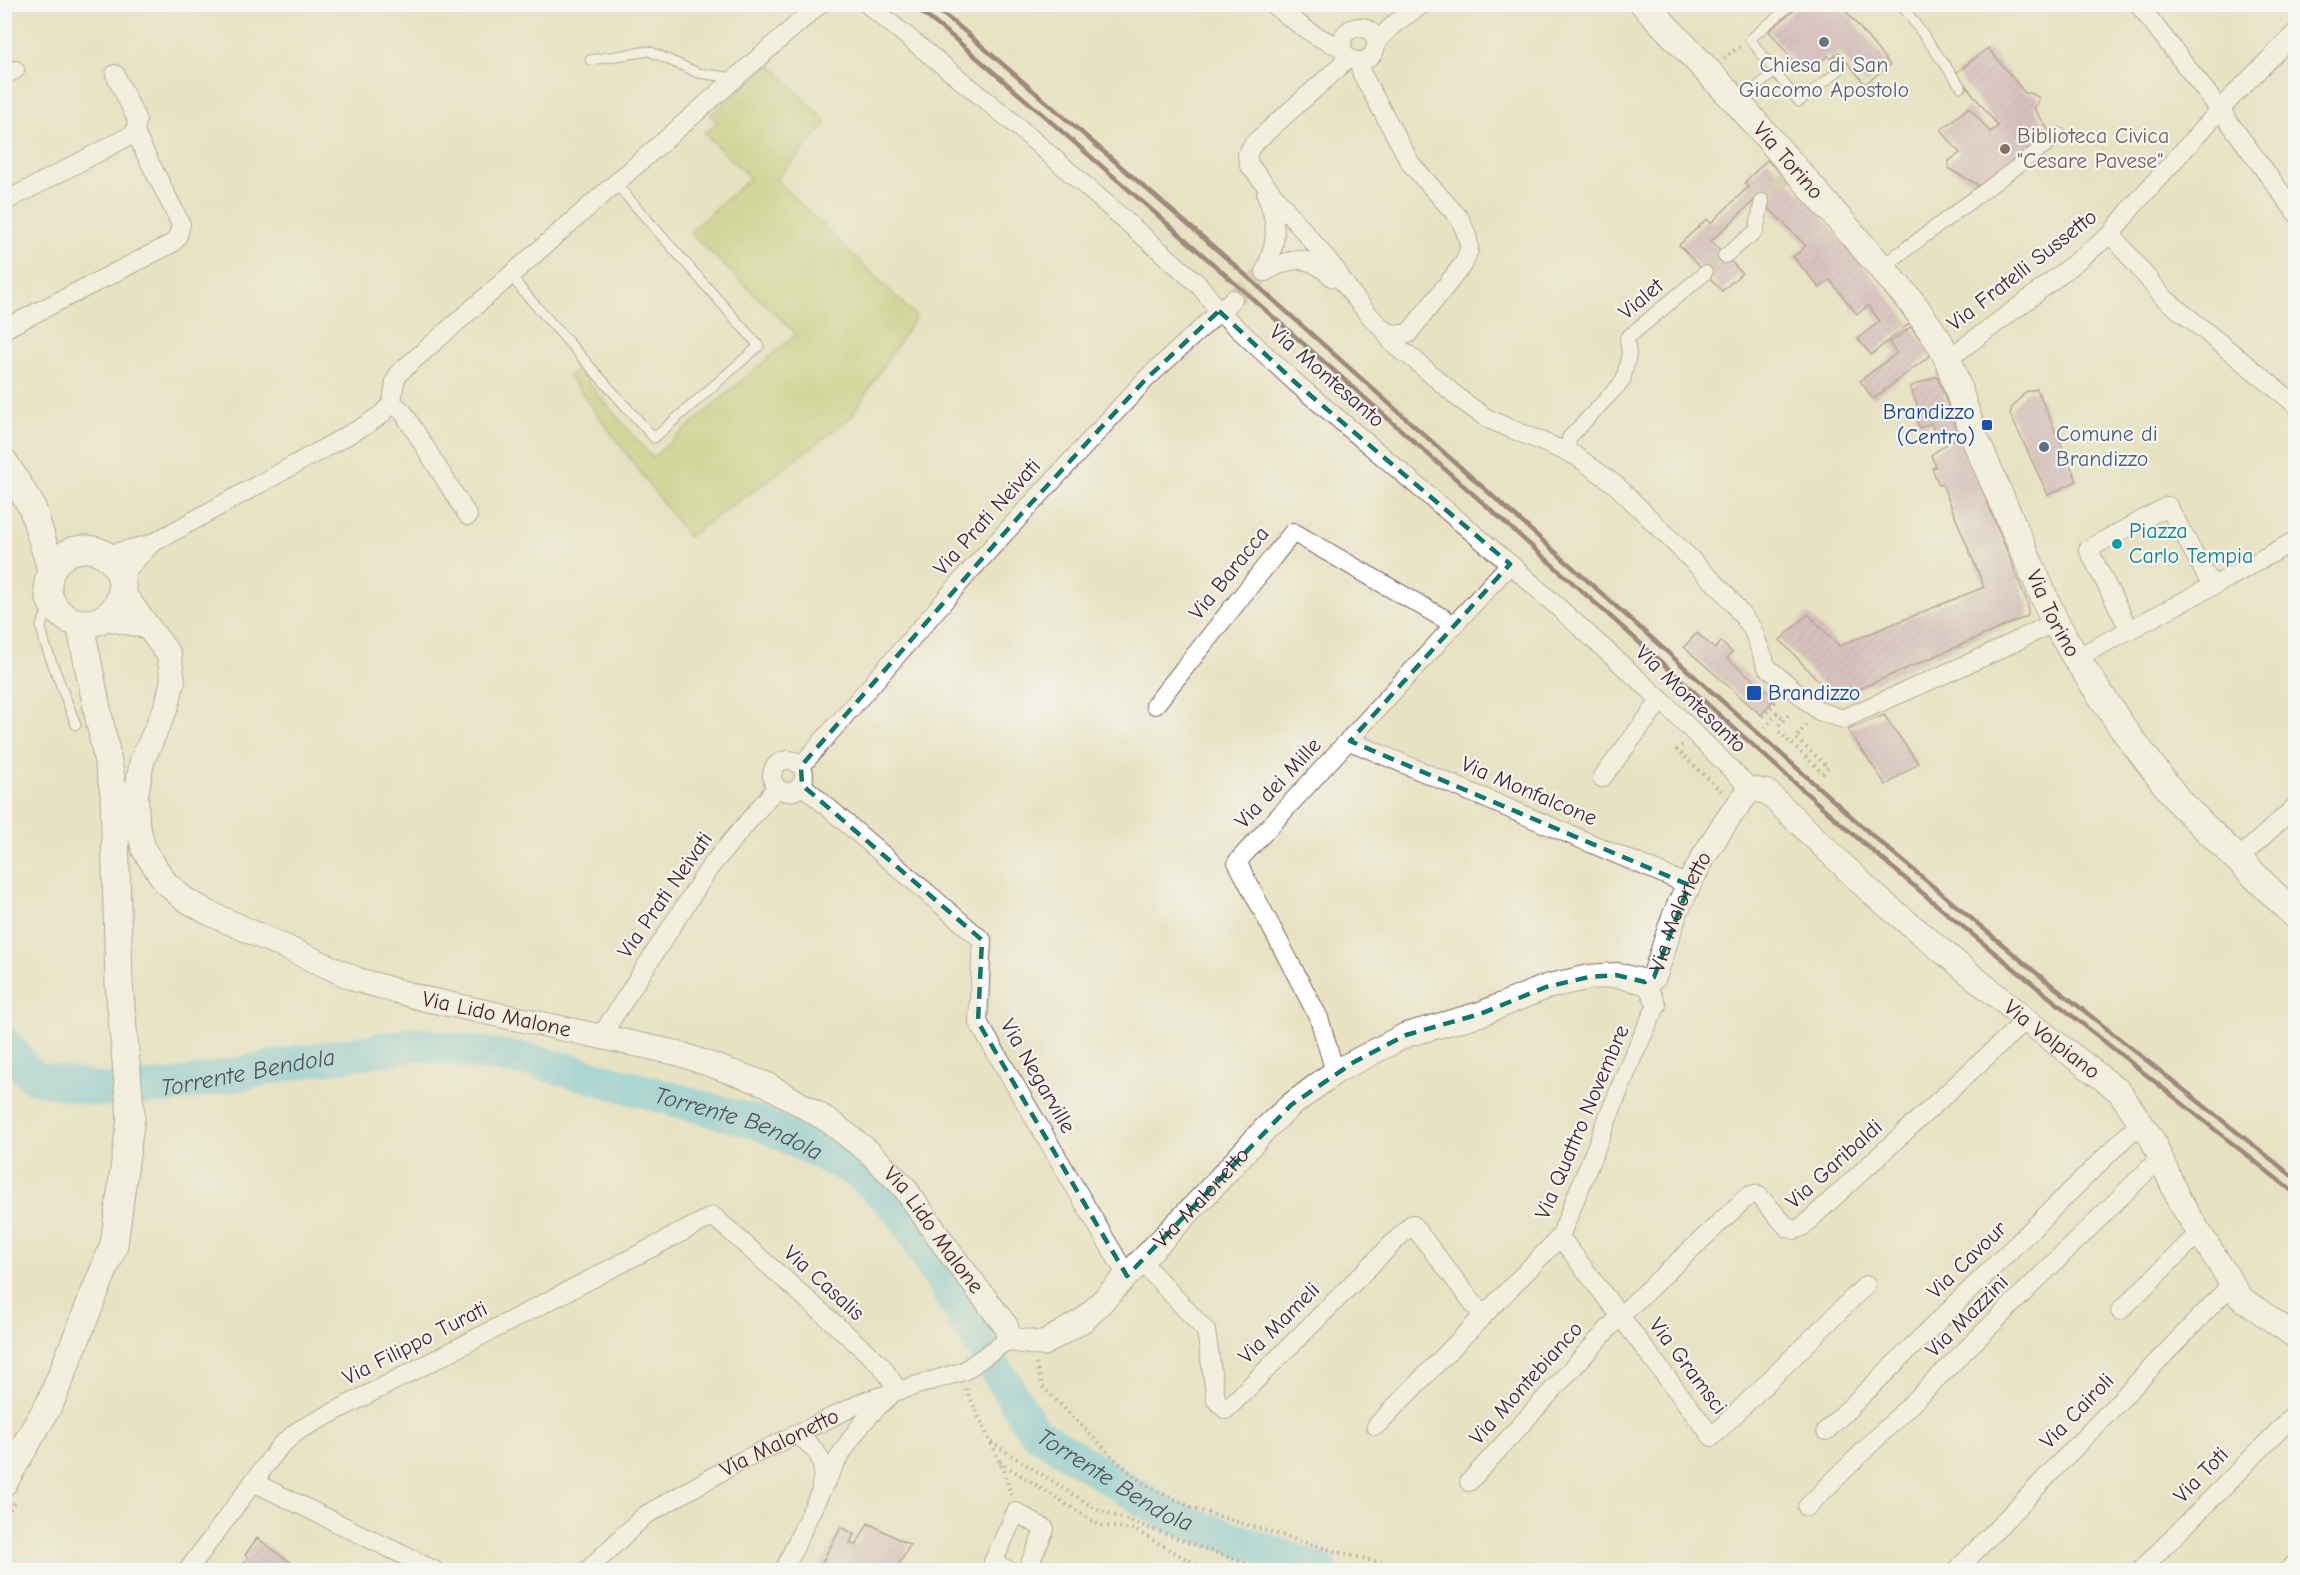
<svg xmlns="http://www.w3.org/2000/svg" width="2300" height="1575" viewBox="0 0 2300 1575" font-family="'Comic Neue',sans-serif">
<defs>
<pattern id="building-hatch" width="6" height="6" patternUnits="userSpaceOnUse" patternTransform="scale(1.5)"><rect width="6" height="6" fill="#c499ba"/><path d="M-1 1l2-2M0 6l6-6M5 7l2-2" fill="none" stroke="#a17c97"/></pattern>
</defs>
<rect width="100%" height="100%" fill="#f6f6f2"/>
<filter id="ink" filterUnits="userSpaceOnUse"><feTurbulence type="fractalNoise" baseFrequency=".0167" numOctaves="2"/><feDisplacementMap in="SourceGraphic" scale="12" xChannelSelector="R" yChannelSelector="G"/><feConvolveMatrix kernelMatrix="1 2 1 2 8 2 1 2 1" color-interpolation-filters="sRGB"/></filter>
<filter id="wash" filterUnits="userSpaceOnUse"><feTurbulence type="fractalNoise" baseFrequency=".008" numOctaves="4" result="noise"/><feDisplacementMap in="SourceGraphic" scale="24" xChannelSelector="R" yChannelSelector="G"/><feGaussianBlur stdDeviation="1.35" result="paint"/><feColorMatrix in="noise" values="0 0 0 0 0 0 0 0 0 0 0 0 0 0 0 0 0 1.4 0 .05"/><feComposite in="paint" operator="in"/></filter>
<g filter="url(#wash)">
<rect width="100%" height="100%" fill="#e8e2c2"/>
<path fill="#bac86a" stroke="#82744a" stroke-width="1.5" d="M770,64l57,59 -51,57 140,136 -65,101 -89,68 -74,52 -119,-161 8,-7 75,89 144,-124 -107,-102 61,-54 -46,-44 13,-12 -6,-7z"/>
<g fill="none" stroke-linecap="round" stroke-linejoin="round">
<path stroke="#64c5e2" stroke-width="34" id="s1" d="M4,1043l29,34 66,13 71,-3 136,-26 111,-17 118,17 227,63 97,49 43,39 27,48 105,171 133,84 155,55"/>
</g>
<g id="blocks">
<path fill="url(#building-hatch)" d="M1802,4h45l-1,7 44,54 -25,19 -26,-32 -8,7 -3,-3 -24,18 -35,-43z
M1988,48l37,45h6l7,4 1,4 -5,7 17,26 -30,21 -39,32 -33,-18v-8l11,-8 -19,-23 28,-23 21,25 8,-6 -42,-53z
M1767,160l48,47 95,116 -39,32 -13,-16 22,-18 -12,-15 -11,8 -27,-34 -10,8 -27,-31 13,-11 -48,-49 -47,44 31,32 -20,18 -43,-46 28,-26 4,4 37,-36 -4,-4z
M1911,327l21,27 -59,45 -13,-18 37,-28 -8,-10z
M1937,376l19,54 -18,11 -7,-18 -11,5 -6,-16 5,-3 -9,-22z
M2037,389l40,92 -29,14 -38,-81 2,-6 13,-16z
M1960,435l68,169v12l-192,83 -56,-59 28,-26 31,32 145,-59 -42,-103 -3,1 -7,-17 4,-1 -5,-12z
M1697,633l18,16 6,-7 11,10 -5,6 48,40 -14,17 -77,-68z
M1884,715l34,48 -32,22 -38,-55z
M868,1523l42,22 -14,25h-78l23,-43 13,7 -4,9 6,3z
M257,1538l35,26 -4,6h-49l9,-13 -3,-2z"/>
</g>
</g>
<g filter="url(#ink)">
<use href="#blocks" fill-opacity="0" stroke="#816360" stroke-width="1.5"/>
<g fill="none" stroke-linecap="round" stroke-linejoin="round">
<path stroke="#c8bba4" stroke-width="14" stroke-dasharray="14 7" stroke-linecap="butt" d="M1762,201l23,-23
M1705,273l20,-17"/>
<path stroke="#c8bba4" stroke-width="18" stroke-dasharray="18 9" stroke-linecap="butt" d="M1233,299l32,-27"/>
<defs>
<path id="service" d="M1901,4l60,83
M590,60l59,-9 49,22 37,5
M1775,72l-25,-33 42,-35
M1739,101l36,-29 24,30 43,-34
M511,274l10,15 133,149 105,-92 -143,-162
M51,604l-10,22 4,18 31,81"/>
<path id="pedestrian" d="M1725,256l31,-25 6,-30
M1881,268l178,-133
M1568,453l1,-15 54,-57 6,-27 -2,-16 78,-65"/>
<g id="minor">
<path d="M867,4l142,115 190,166 20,26 78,73 213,180 151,136 90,89"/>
<path d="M1272,4c23,17 43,35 70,43"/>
<path d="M2138,4l83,107 75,102"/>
<circle cx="1359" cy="44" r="17"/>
<path d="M1376,42l19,-19 28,-19"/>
<path d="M1348,57l-12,13 -83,74 -6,11 2,10 87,105c8,15 35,50 49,60 6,5 15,4 23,4l56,-71 5,-13 -1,-11 -4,-11 -4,-9 -49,-55 -49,-90 -3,-12"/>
<path d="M4,75l11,-5"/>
<path d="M4,202l131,-69"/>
<path d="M2111,234l52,63 126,102 7,7"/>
<path d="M1265,272c12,-32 14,-45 1,-78"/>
<path d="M1265,272c28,-16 44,-18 68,6"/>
<path d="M4,329l169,-86 5,-7 3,-12 -46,-91 2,-13 -22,-46"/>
<path d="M1385,330c5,12 14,21 25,26l51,44 27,19 88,37 40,29 109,108 27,35 15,39 52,44 24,8 147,-65 65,-32"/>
<path d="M1948,359l81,-60 82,-65 22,-28 96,-106 67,-68"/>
<path d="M468,516l-65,-104 -11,-9 3,-22 4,-8 421,-369"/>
<path d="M106,555l45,-11 215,-119 16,-11 10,-11"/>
<path d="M121,576l30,-32"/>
<path d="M2129,629l-41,-80 80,-43 44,80"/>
<path d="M2076,658l152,-80 68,-38"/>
<path d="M1155,705l138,-173 162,93"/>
<path d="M1350,741l339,144"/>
<circle cx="788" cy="776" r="16"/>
<path d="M801,766l169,-195 176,-192 87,-80"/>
<path d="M1602,778l59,-78"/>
<path d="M802,785l180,155 -4,82 149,254"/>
<path d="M2237,860l59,-54"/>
<path d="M601,1036l109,-169 67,-80"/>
<path d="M1335,1072l-16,-54 -82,-156 273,-298"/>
<path d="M1560,1237l152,200 154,-152"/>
<path d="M1140,1260l66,71 10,69 10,10 186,-186 71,92"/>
<path d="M2120,1311l79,-78"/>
<path d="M1376,1426l184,-189 72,-179 25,-53 -12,-23"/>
<path d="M1826,1431l315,-309"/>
<path d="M795,1434c20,12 33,27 26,51"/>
<path d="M253,1482l181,88"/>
<path d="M1469,1482l151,-166 128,-120 6,-2 5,2 29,32 7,2 7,-3 224,-207"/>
<path d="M1807,1507l353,-349"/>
<path d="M188,1570l92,-124 19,-16 414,-214 168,149 17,25"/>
<path id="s2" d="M588,1570l56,-54 91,-52 130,-63 99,-30 45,-32"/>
<path d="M784,1570c28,-58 54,-132 105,-173"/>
<path d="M1008,1570l-15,-8 23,-50 29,17 -18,41"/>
<path d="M1957,1570l275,-286"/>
<path d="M2141,1570l155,-157"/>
<path d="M2288,1570l8,-7"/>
</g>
<g id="tertiary">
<path id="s3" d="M122,592l47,63 4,25 -6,25 -25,56 -6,34 1,28 7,27 21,32 18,16 24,14 151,68 67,19 252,54 89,31 63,37 40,31 35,35 46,66 56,73 3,13 34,5 42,-25 120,-124 62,-68 24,-22 44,-33 71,-37 74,-21 66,-27 43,-10 27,-2 29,7 9,-5c9,-24 15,-51 26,-74 19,-41 42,-80 71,-114l16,3 106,102 153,126 93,71 33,48 28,63 61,96 55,39"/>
<path d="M105,618l41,8"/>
</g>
<g id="secondary">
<path id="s4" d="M1644,4l93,98 176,202 25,36 10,19 27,80 80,183 21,36 48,72 56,73 116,113"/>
<path d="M4,462l28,45 19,62"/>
<circle cx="85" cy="586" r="37"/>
<path d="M4,1482l47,-81 63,-156 17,-128 -12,-133 -5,-192 -34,-168"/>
</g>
</defs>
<use href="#service" stroke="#816360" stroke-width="11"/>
<use href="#pedestrian" stroke="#816360" stroke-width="16"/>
<use href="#minor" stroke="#816360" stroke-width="20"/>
<use href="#tertiary" stroke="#816360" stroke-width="26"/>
<use href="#secondary" stroke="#816360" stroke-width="29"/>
<path stroke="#816360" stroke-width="4" stroke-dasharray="1.5 4.5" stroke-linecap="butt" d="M1724,58l16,-12
M1763,717l15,-18
M1779,725l11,-12
M1765,728l12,-15 7,6
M1779,732l44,41 5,-6 -32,-29 11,-14
M1682,745l-5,5 46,43
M1036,1364l7,23 78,78 24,20 47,23 145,44 75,18
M966,1389l38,82 7,24
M991,1442l103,66 170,62
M1000,1462l99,63 36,5 71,40
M4,1520l10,-18"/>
<use href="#service" stroke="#fff" stroke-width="9"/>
<use href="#pedestrian" stroke="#fff" stroke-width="14"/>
<use href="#minor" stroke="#fff" stroke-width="18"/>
<use href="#tertiary" stroke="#fff" stroke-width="24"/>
<use href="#secondary" stroke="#fff" stroke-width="27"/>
<path stroke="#4a1f2b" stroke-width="4.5" d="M911,4l43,34c218,188 433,379 648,571 89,79 175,160 265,237 140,120 285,233 429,348
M930,4l32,25 261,226 650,581 161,135 262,208"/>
</g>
</g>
<path d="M0 0H2300V1575H0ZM1219,311l78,73 213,180 -160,177 339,144 -35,92 -9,5 -29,-7 -27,2 -43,10 -66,27 -74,21 -52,27 -63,43 -164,171 -149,-254 4,-82 -180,-155 -1,-19 221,-253 124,-134z" fill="#e8e2c2" fill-opacity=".55" fill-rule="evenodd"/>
<path fill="none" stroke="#0f766e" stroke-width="4.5" stroke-dasharray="12 8" stroke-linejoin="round" d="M1219,311l78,73 213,180 -160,177 339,144 -35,92 -9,5 -29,-7 -27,2 -43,10 -66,27 -74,21 -52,27 -63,43 -164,171 -149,-254 4,-82 -180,-155 -1,-19 221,-253 124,-134z"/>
<circle fill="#6b7280" stroke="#f6f6f2" stroke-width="2" cx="1824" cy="42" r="6"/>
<circle fill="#8d6e63" stroke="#f6f6f2" stroke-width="2" cx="2005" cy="149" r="6"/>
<g fill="#1a4fb4" stroke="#f6f6f2" stroke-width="2">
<rect x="1981" y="419" width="12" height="12" rx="3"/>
<rect x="1746" y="685" width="16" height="16" rx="3"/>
</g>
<circle fill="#5c6f8a" stroke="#f6f6f2" stroke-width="2" cx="2044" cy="447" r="6"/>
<circle fill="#0f9aa8" stroke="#f6f6f2" stroke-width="2" cx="2117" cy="544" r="6"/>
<g text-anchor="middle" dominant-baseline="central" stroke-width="4.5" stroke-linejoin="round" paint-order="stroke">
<g font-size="22" fill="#5b616d" stroke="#f6f6f2">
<text x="1824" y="65">Chiesa di San<tspan x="1824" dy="25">Giacomo Apostolo</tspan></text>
</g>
<g font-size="22" fill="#785e54" stroke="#f6f6f2" text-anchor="start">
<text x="2017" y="136">Biblioteca Civica<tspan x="2017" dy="25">"Cesare Pavese"</tspan></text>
</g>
<g font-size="22" fill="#4a1f2b" stroke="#f6f6f2">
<text stroke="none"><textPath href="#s4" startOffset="213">Via Torino</textPath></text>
<text transform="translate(2022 270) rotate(-38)">Via Fratelli Sussetto</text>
<text transform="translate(1641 299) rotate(-40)">Vialet</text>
<text transform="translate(1327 376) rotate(41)">Via Montesanto</text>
<text transform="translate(987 517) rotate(-48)">Via Prati Neivati</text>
<text transform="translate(1229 573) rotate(-51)">Via Baracca</text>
<text stroke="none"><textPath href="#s4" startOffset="744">Via Torino</textPath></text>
<text transform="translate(1691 699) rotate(44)">Via Montesanto</text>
<text transform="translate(1278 783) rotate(-47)">Via dei Mille</text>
<text transform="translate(1529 791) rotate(23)">Via Monfalcone</text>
<text transform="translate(665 895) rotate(-55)">Via Prati Neivati</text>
<text stroke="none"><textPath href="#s3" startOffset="2163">Via Malonetto</textPath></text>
<text stroke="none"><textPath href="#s3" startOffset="680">Via Lido Malone</textPath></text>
<text stroke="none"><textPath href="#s3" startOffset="2700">Via Volpiano</textPath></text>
<text transform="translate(1038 1076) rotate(60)">Via Negarville</text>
<text transform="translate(1582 1122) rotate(-67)">Via Quattro Novembre</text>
<text transform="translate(1834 1164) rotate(-42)">Via Garibaldi</text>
<text stroke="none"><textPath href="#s3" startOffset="1569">Via Malonetto</textPath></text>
<text stroke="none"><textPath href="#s3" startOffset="1184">Via Lido Malone</textPath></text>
<text transform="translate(1967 1260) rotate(-44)">Via Cavour</text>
<text transform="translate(824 1283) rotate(42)">Via Casalis</text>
<text transform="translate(1967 1316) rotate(-45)">Via Mazzini</text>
<text transform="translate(1279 1323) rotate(-45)">Via Mameli</text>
<text transform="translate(415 1343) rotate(-27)">Via Filippo Turati</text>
<text transform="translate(1688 1366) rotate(53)">Via Gramsci</text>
<text transform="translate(1526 1383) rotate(-48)">Via Montebianco</text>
<text transform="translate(2077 1411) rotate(-46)">Via Cairoli</text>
<text stroke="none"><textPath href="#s2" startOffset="232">Via Malonetto</textPath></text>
<text transform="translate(2201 1475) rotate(-46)">Via Toti</text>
</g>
<g font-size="22" fill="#164399" stroke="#f6f6f2" text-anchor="end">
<text x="1975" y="412">Brandizzo<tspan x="1975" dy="25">(Centro)</tspan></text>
<text x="1768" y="693" text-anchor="start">Brandizzo</text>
</g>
<g font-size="22" fill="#4e5e75" stroke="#f6f6f2" text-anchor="start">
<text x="2056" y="434">Comune di<tspan x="2056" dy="25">Brandizzo</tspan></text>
</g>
<g font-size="22" fill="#0d838f" stroke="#f6f6f2" text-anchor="start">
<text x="2129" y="531">Piazza<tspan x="2129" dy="25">Carlo Tempia</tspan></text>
</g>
<g font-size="24" font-style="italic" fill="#525162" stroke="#f6f6f2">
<text stroke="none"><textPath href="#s1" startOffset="262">Torrente Bendola</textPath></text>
<text stroke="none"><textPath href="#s1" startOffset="766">Torrente Bendola</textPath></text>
<text stroke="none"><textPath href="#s1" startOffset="1306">Torrente Bendola</textPath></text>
</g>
</g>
<rect width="2300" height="1575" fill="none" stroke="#f6f6f2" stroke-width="24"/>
</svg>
